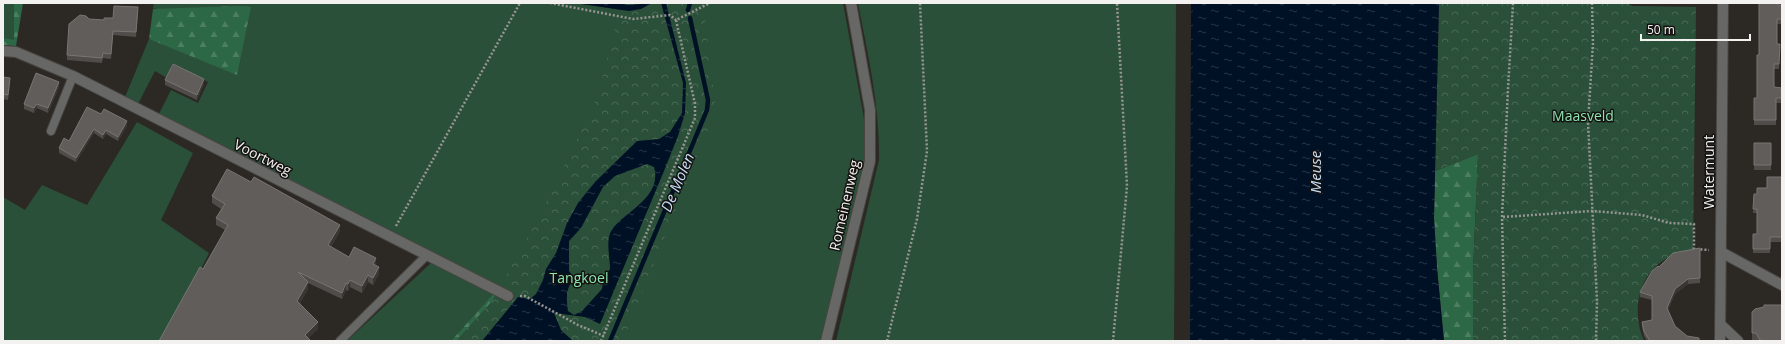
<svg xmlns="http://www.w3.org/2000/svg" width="1785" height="344" viewBox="0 0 1785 344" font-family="'Open Sans',sans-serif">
<defs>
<pattern id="forest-firs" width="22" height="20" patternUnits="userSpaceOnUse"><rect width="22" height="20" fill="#2d6846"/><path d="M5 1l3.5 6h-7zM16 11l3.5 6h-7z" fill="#4c7e61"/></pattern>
<pattern id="park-crowns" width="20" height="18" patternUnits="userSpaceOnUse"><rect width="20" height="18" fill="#2b5039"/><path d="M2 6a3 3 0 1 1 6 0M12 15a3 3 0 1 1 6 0" fill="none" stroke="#4a6a56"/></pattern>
<pattern id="water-ripples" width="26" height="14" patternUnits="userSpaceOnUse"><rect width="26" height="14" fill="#001126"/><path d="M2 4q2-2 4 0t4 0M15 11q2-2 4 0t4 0" fill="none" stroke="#263446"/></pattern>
</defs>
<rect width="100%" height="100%" fill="#2c2925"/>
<path fill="#2b5039" d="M3,3h11v38l-11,-3z
M154,3h421l54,8 -9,63 -102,223 -359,-183 12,-24 27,13 10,-21 -36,-18 -5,14 -12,-7 -17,33 -13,-7 24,-58 2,1 5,-32 -3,1z
M687,3h156l21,116c2,18 1,34 -1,52l-42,170h-214z
M858,3h318l-2,338h-338l43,-181c1,-54 -11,-105 -21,-157z
M137,122l56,31 -32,67 48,33 -44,88h-162v-144l22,13 17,-25 45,20z
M431,263l62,31 -42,47h-104z"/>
<path fill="url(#forest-firs)" d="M14,3h9l-7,43 -13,-1v-7l11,2z
M238,6l13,1 -14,68 -88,-36 4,-30z
M1478,154l-5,118v69h-29l-7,-73 -3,-50 1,-47z
M493,294l19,10 -30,37h-31z"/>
<path fill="url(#park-crowns)" d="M625,3h86l-7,7 12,100 -90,223 -5,8h-165l36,-40 49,-88 56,-115 21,-81z
M1439,3h187l7,3 63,1 -3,244c-6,1 -12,2 -18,4 -36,12 -45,55 -31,86h-171v-69l5,-118 -43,17z"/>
<path fill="url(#water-ripples)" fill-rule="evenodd" d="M575,3h36l18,2 23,-2 -11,6 -12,2z
M661,3h5l20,80 -1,30 -7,23 -14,35 -64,153 -15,-7 -31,-4 7,17 12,11h-91l36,-44 12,2 6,-5 7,-14 3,-11 10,-16 11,-30 11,-20 17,-21 42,-41 22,-2 11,-7 12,-19 1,-30zM647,164l7,3c10,35 -41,48 -45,70 -2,10 1,22 1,32l-6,8 -2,12 -20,22 -8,4 -6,-4c-2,-14 -2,-22 6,-33l-5,-7v-30l12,-13 22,-41 12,-11z
M1191,3h248l-5,215 3,50 7,73h-254z"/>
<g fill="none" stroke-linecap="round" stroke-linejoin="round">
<path stroke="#001126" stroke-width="4.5" d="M688,10l2,-7
M610,341l97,-231 1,-10 -18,-82"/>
<defs>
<path id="service" d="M51,131l22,-55
M340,341l87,-86"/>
<path id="minor" d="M3,51l13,1 57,24 435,220
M1721,252l61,33
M1720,324l18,17
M826,341l44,-180v-51l-19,-107
M1720,341l3,-338"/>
</defs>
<use href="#service" stroke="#484541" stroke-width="10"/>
<use href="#minor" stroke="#484541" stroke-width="12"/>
<path stroke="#979592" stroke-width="2.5" stroke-dasharray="2 2" stroke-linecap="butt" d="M550,3l83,16 37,-4 6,5
M1592,3l1,40 -5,79 9,179 -1,40
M1503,217l89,-6 50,4 27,8 25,1v25l15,1
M396,226l124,-223
M520,296h5l53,29 26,11
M601,341l94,-223v-14l-19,-84 34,-17
M887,341l30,-122 10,-68 -7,-148
M1113,341l14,-155 -10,-183
M1505,341l-3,-124 6,-128 5,-86"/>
<use href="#service" stroke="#676765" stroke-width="8"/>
<use href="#minor" stroke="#676765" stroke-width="10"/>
</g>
<path fill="#4f4c49" d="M1778,5h4v19h-5v20h3l-1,25h-5v18l8,1v15h-6v22h-22v-27h3l2,-43z
M138,12l-2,25 -23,-2 -2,24 -8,-1 -1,5 -35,-3v-5l37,-35z
M3,77l7,6 -2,17 -5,-1z
M165,80l39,4 -7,16 -32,-15z
M59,87l-11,26 -11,-5 -3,5 -10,-4v-5z
M101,114l26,12 -9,15 -12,-7 -3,5 -9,-6 -18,29 -17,-9v-5z
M1754,143h17v27h-17z
M1782,177v65h-12v11h-17v-4l4,-15v-21h-4l1,-19h3l10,-6z
M212,196l128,35 -9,16 18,10 27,8 -1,1 4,8 -6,11 -5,-3 -6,11 -12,-6 -2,4 -2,-1 -4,9 -34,-16v6l-8,14 18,26 -10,9 -105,-69 22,-39 -9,-5v-7l5,-9 -9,-6z
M1700,248v35l-12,1 -13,10 -7,16 7,16 12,10 12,5h-52l-3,-5 -2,-9v-5l10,-2v-20l-12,-3v-5l19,-25z
M1752,312l30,29h-30z"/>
<path fill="#3a3633" d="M10,78v5l-2,17v-5z
M204,79v5l-7,16v-5z
M59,82v5l-11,26v-5z
M37,104v4l-3,5v-5z
M127,121v5l-9,15v-4z
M94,129v4l-18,29v-4z
M106,130v4l-3,5v-4z
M340,225v6l-12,21v-7z
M376,258v7l-3,6v-7z
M379,267v7l-6,11v-7z
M368,275v7l-6,11v-7z
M1688,279v5l-13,10 -8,18v-4l8,-19z
M350,280v7l-2,4v-7z
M308,282v7l-11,19v-7z
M346,283v7l-4,9v-6z
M318,322v7l-13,12v-6z"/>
<path fill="#615d5b" stroke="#787572" d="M1759,3h19v2h4v14h-5v25h3l-1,20h-5v23l8,1v10h-6v22h-22v-22h3v-43h2z
M114,6l24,1 -2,25 -23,-1 -2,23 -8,-1 -1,5 -35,-3 2,-31 11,-9 6,1 3,3 15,1v-2h9z
M173,64l31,15 -7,16 -32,-15z
M36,73l23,9 -11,26 -11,-4 -3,4 -10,-4z
M3,77l7,1 -2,17 -5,-1z
M87,107l14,7 3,-5 23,12 -9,16 -12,-7 -3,5 -9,-6 -18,29 -17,-10 5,-10 5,3z
M1754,143h17v22h-17z
M227,169l24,13 3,-5 86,48 -12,20 21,12 5,-10 22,11 -3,6 6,3 -6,11 -5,-3 -6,11 -12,-6 -2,4 -2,-1 -4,10 -44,-21 10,10 -11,19 21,21 -13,13 6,6h-152l41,-74 3,2 25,-44 -12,-7 9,-14 -13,-8z
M1767,177h15v60h-12v12h-17v-15h4v-25h-4l1,-15h3v-6h10z
M1700,248v30l-12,1 -13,10 -8,19 8,18 12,10 12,2v3h-49l-6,-10 -2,-9 10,-2v-24l-12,-4 12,-21 6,-5 1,1 14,-14z
M1764,305h18v36h-15l-7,-1 -4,-7h-4v-21l3,-3 9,-2z"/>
<g text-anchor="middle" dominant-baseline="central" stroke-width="3" stroke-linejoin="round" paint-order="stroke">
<g font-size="14" fill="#8de4ae" stroke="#131210">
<text x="1583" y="115">Maasveld</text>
<text x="579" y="277">Tangkoel</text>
</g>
<g font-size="14" fill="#f4f2f0" stroke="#131210">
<text transform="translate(263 157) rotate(27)">Voortweg</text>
<text transform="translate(1708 172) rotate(-90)">Watermunt</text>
<text transform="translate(844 205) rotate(-77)">Romeinenweg</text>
</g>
<g font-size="15" font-style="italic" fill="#c5ddf8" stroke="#131210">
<text transform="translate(1315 172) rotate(-90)">Meuse</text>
<text transform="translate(677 182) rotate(-67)">De Molen</text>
</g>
</g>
<rect width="1785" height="344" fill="none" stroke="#f4f2f0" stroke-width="8"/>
<path d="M1641 34v6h109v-6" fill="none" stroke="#f4f2f0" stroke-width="2"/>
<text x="1647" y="34" font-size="12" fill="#f4f2f0" stroke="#131210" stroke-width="3" paint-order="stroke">50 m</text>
</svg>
